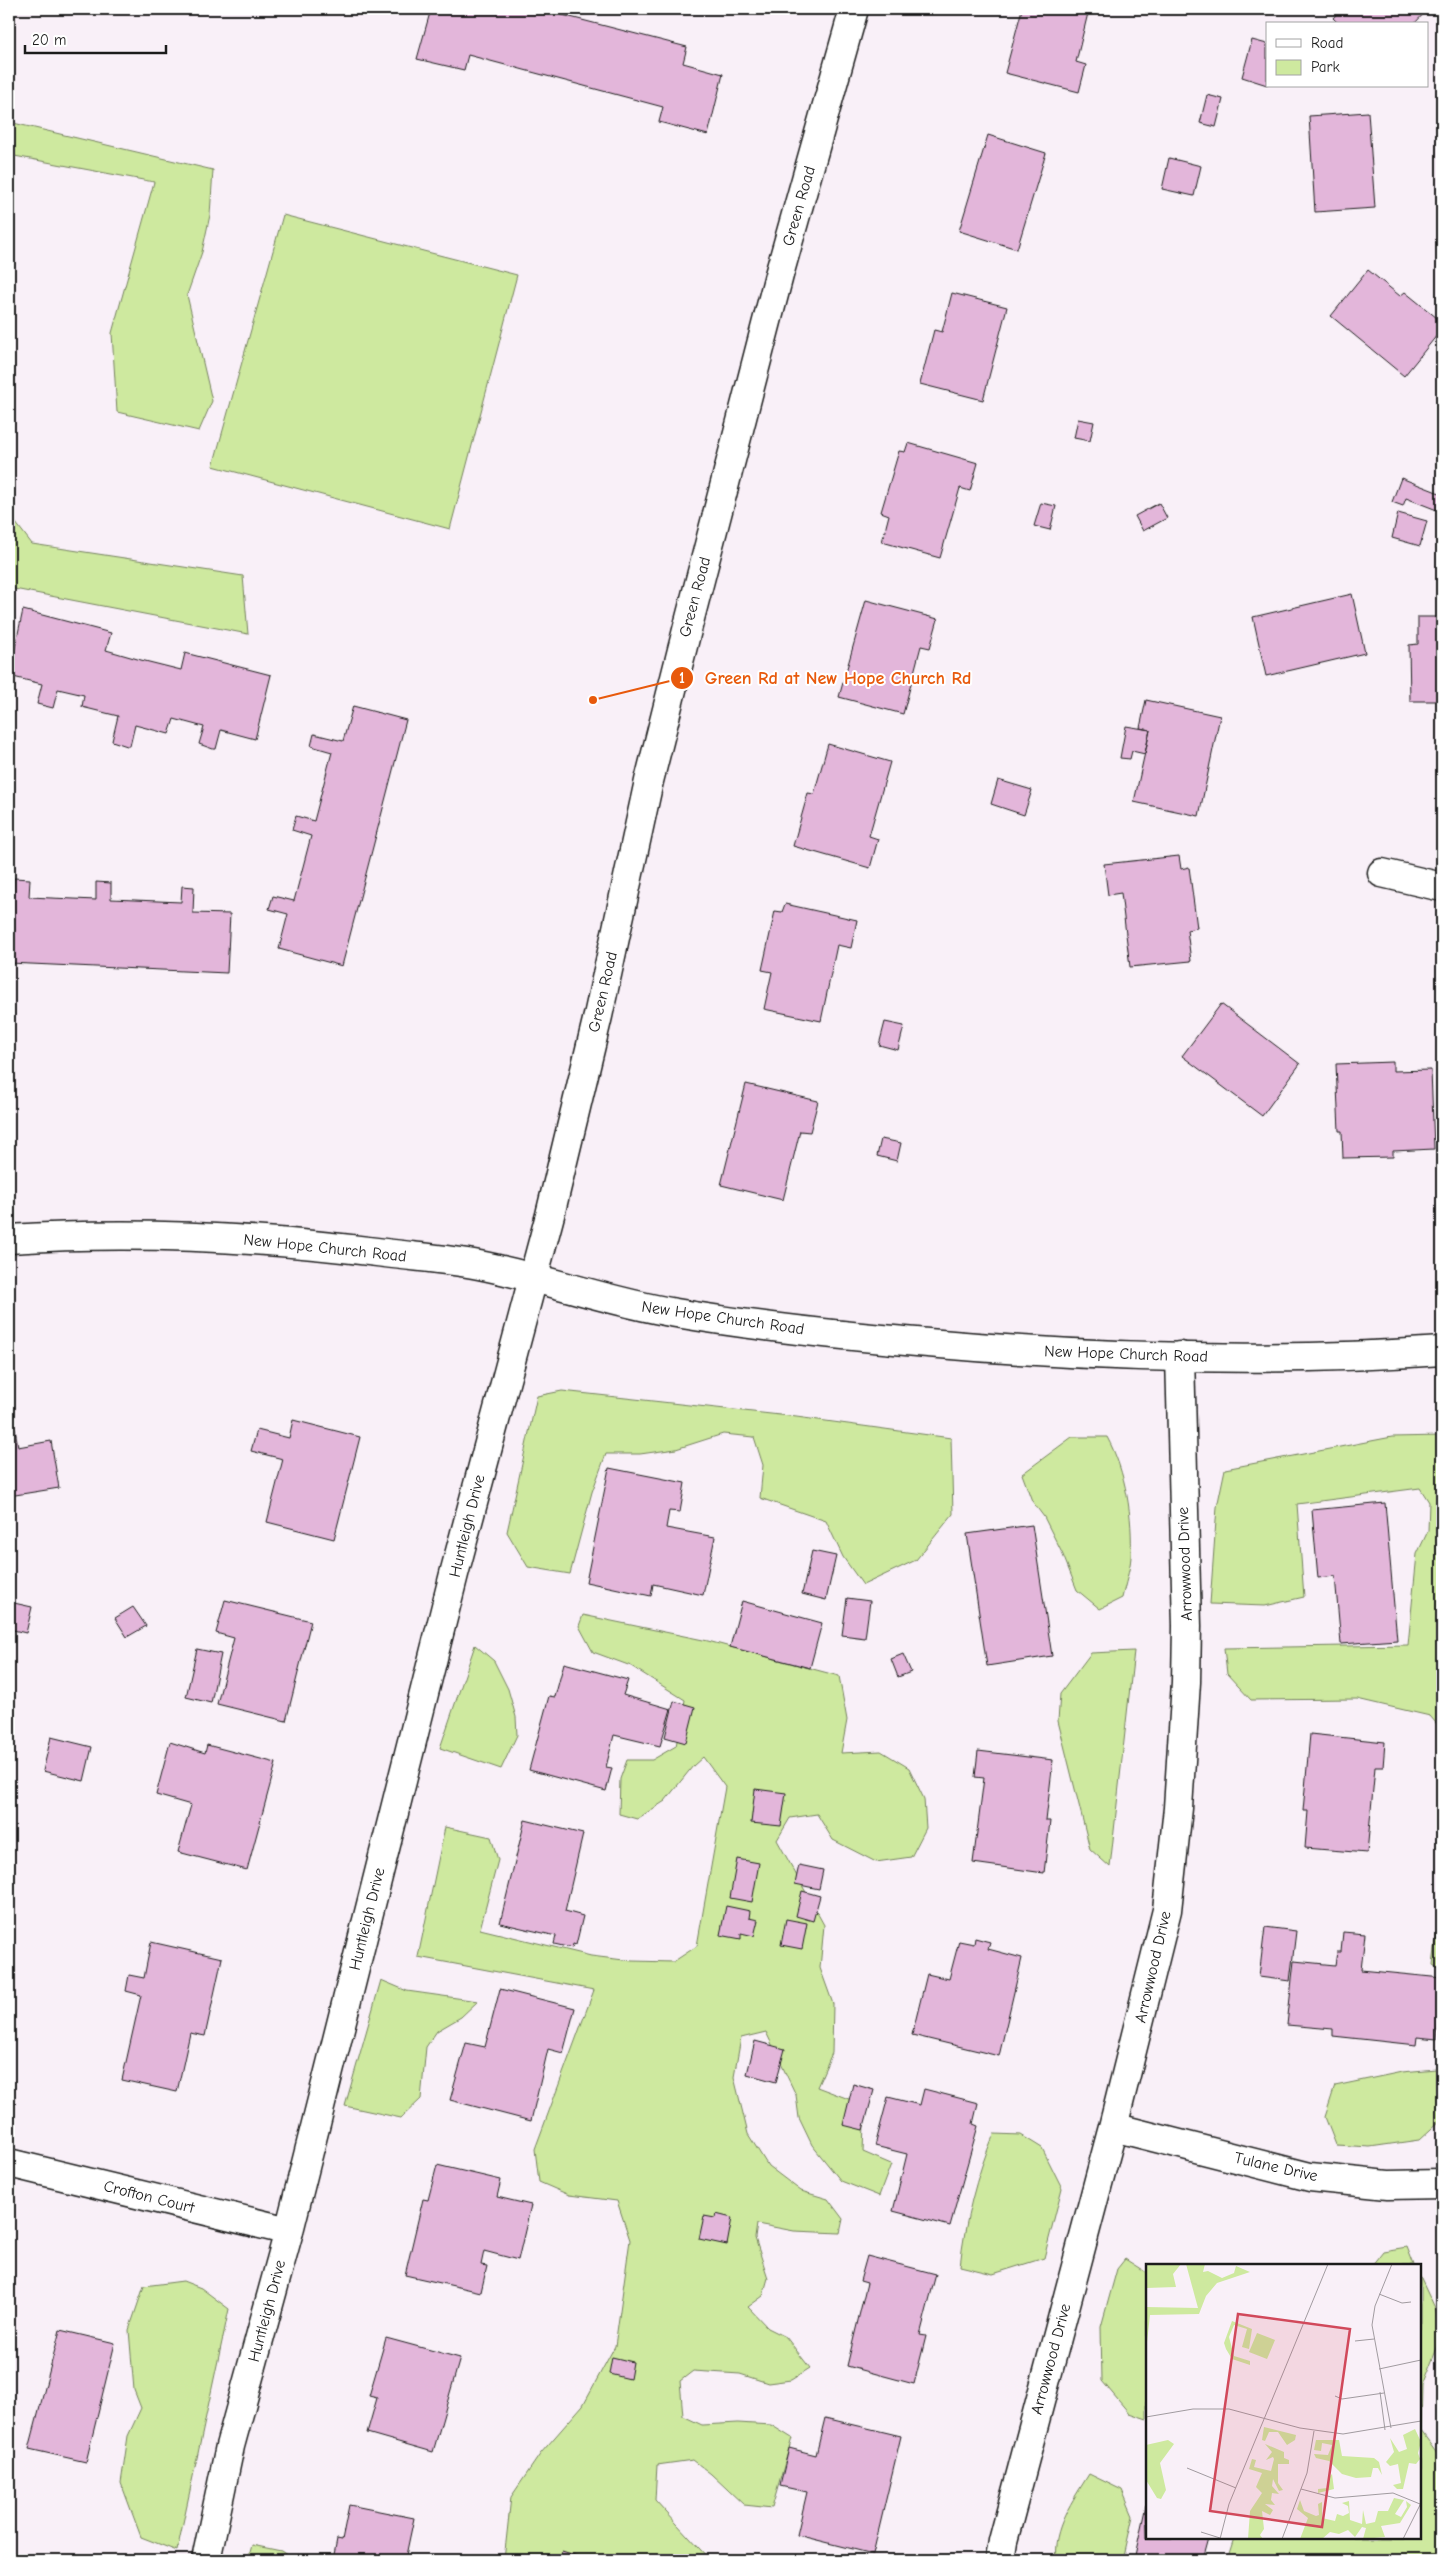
<svg xmlns="http://www.w3.org/2000/svg" width="1451" height="2569" viewBox="0 0 1451 2569" font-family="'Comic Neue',sans-serif">
<rect width="100%" height="100%" fill="#f9f0f8"/>
<filter id="ink" filterUnits="userSpaceOnUse"><feTurbulence type="fractalNoise" baseFrequency=".02" numOctaves="2"/><feDisplacementMap in="SourceGraphic" scale="10" xChannelSelector="R" yChannelSelector="G"/><feConvolveMatrix kernelMatrix="1 2 1 2 8 2 1 2 1" color-interpolation-filters="sRGB"/></filter>
<g filter="url(#ink)">
<path fill="#cee99f" stroke="#75825e" d="M9,122l204,48 -3,45 -8,37 -15,43 25,106 -13,30 -82,-19 -5,-79 42,-151 -145,-27z
M283,215l234,60 -67,254 -237,-63z
M9,514l23,30 211,32 5,58 -239,-46z
M562,1391l227,25 162,22 2,76 -37,46 -53,25 -20,-28 -17,-36 -66,-23 3,-33 -9,-28 -31,-3 -47,15 -36,5h-34l-14,38 -22,82 -42,-7 -21,-35 30,-136z
M1442,1436v294l-12,-14 -73,-17 -106,1 -24,-26 -3,-26 184,-3 9,-91 11,-23 1,-29 -9,-14 -123,16 7,93 -39,9 -55,-2 7,-97 8,-38 167,-32z
M1072,1437h35c19,35 26,80 24,120 -1,13 -6,28 -9,41l-22,11 -23,-19 -14,-35 -19,-38 -12,-16 -10,-27z
M583,1615l125,26 131,35 8,44 -6,33 40,-2 28,17 15,31 2,29 -15,29 -35,5 -43,-22 -16,-26 -27,4 -13,22 47,85 -4,43 13,36 -1,49 -15,34 37,14 10,22 -1,29 28,12 -12,32 -38,-15 -29,-36 -13,-27 -3,-23 -30,-63 -25,6 -7,39 14,57 20,32 33,25 27,8 15,20 -3,14 -46,-2 -37,-7 -2,14 13,40 -5,18 -15,11 20,21 18,9 24,31 -19,12 -23,3 -28,-9 -47,-3 -13,10 3,35 19,9 36,-2 33,2 21,13 -20,70 -28,-3 -33,-31 -18,-14 -36,5 -2,35 55,60h-206l7,-63 30,-44 42,-48 32,-59 15,-106 -13,-39 -48,-6 -30,-13 -4,-33 59,-159 -176,-33 27,-130 46,10 7,23 -18,69 111,27 41,5 41,1 24,-16 28,-159 -22,-30 -10,9 -28,35 -28,18 -18,-5 1,-35 7,-19h25l24,-14 9,-46 -54,-34 -38,-14 -14,-26z
M475,1645l19,16 14,28 8,28 1,18 -16,34 -61,-21z
M1134,1651l-24,216 -20,-18 -32,-128 2,-27 31,-41z
M1442,1921v50l-9,-6 5,-38z
M381,1980l26,11 71,10 -17,16 -24,14 -11,16 -5,52 -20,19 -56,-12z
M1442,2065v54l-23,21 -49,7 -34,-2 -11,-28 10,-31 67,-14 34,-3z
M994,2134l27,1 21,13 20,40 -18,70 -51,16 -33,-8c5,-45 16,-90 34,-132z
M1407,2247l7,18h-42l11,-14z
M1125,2259l22,14v146l-18,-6 -27,-32 -1,-54 16,-58z
M1420,2277l16,34 5,27 -19,48 -1,45 17,23 4,2v104h-214l7,-22h185z
M183,2281l18,7 28,21 -52,242 -36,-14 -20,-54 7,-47 13,-28 -7,-18 -5,-60 15,-44z
M1089,2474l33,16 11,26 -10,44h-67c-4,-31 17,-60 33,-86z
M252,2545l29,6 13,9h-46z"/>
<path fill="#e3b6da" stroke="#1c1c1c" d="M431,9h108l148,38 -4,16 40,11 -15,61 -49,-13 4,-15 -195,-52 -4,15 -47,-11z
M1022,9h67l-13,53 10,3 -7,27 -74,-19z
M1341,9h87l-14,15h-75l-6,-6z
M1252,40l15,4v41l-25,-8z
M1207,95l16,4 -7,28 -16,-4z
M1368,112l7,96 -60,4 -6,-96z
M988,135l58,18 -29,96 -58,-18z
M1169,158l32,8 -7,30 -32,-7z
M1368,270l32,26 5,-4 37,30v7l-38,47 -73,-60z
M952,293l55,14 -24,93 -63,-16 14,-54 8,2z
M1078,419l16,3 -4,19 -16,-3z
M908,443l70,20 -8,28 -10,-3 -20,70 -58,-16 7,-27 -8,-3 18,-61 6,1z
M1401,478l41,16v18l-36,-14 -3,8 -11,-4z
M1041,503l15,3 -6,24 -16,-4z
M1159,503l8,15 -24,13 -8,-15z
M1398,513l29,8 -7,25 -28,-8z
M1352,594l13,59 -99,23 -13,-59z
M866,600l72,19 -8,29 -9,-2 -18,68 -64,-17z
M23,610l88,23 -5,17 35,10 40,10 4,-17 86,22 -16,64 -34,-9 -5,19h-3l-14,-5 5,-17 -30,-8 -5,15 -34,-9 -5,21h-3l-15,-5 6,-25 -36,-9 2,-12 -26,-6 -5,19 -16,-4 5,-20 -33,-8z
M1418,617h24v84h-32l-1,-56 9,-1z
M1146,700l74,16 -21,100 -65,-14 16,-72 -10,-2z
M353,706l53,14 -64,246 -63,-17 9,-35 -19,-5 4,-13 21,5 17,-65 -19,-6 4,-14 18,5 18,-69 -21,-6 3,-12 29,7z
M1126,726l24,4 -5,24 -13,-3 -2,8 -10,-1z
M828,744l62,18 -21,74 9,3 -8,29 -77,-22 15,-53 6,1z
M998,780l34,10 -8,25 -33,-11z
M1179,856l2,13 8,-2 8,61 -10,2 4,31 -61,6 -9,-74 -13,2 -4,-31z
M14,878l16,1 -1,18 67,3v-18l15,1v16l70,3 1,-16 12,1 -1,26 37,1 -3,59 -218,-10v-64h4z
M785,904l72,16 -6,28 -14,-3 -16,76 -57,-12 8,-37 -10,-2 13,-59 7,1z
M1221,1004l79,60 -38,52 -80,-60z
M885,1022l19,4 -6,24 -19,-5z
M1393,1062v9l38,-1 3,79 -41,2v6l-50,1 -1,-27h-3l-3,-67z
M746,1084l72,17 -8,31 -10,-1 -17,69 -62,-15z
M881,1139l20,4 -4,18 -20,-5z
M293,1420l67,17 -26,102 -67,-17 16,-63 -32,-8 6,-21 32,8z
M15,1429l3,18 33,-6 8,47 -50,8v-66z
M609,1468l76,15 -5,29 -11,-1 -3,17 49,9 -12,58 -50,-11 -2,12 -65,-14z
M1385,1503l12,137 -56,4 -6,-68 -17,2 -6,-68z
M1032,1525l20,131 -65,10 -20,-132z
M812,1551l24,5 -10,44 -24,-6z
M847,1598l23,3 -5,37 -23,-3z
M225,1600l86,21 -25,100 -69,-17 17,-66 -18,-5z
M742,1601l80,22 -12,45 -80,-21z
M14,1603l18,4 -6,26 -17,-4z
M133,1607l13,19 -19,11 -12,-19z
M197,1649l24,5 -10,49 -25,-6z
M903,1654l8,18 -13,5 -7,-18z
M564,1663l64,17 -5,15 48,14 -11,37 -46,-11 -8,32 6,1 -6,23 -77,-21 20,-74 6,1z
M674,1701l21,6 -9,36 -21,-6z
M1310,1734l75,8 -2,25h-8l-8,86 -62,-5 3,-37h-5z
M51,1737l41,10 -8,34 -41,-10z
M170,1742l35,11 2,-8 69,18 -29,107 -69,-18 13,-47 -35,-10z
M978,1751l75,9 -7,61h4l-6,52 -71,-10 11,-85 -9,-1z
M755,1789l31,4 -5,33 -30,-3z
M525,1820l58,14 -18,77 18,5 -7,29 -3,-1 -1,4 -18,-4 2,-8 -56,-13z
M737,1859l22,4 -7,39 -22,-4z
M799,1865l24,5 -4,19 -24,-5z
M802,1891l18,5 -7,25 -17,-5z
M726,1906l24,5 -1,7 9,2 -4,16 -13,-3v6l-21,-4z
M786,1919l21,4 -5,26 -21,-4z
M1265,1927l31,4 -6,50 -31,-4z
M1343,1932l22,2 -4,36 81,8 -5,61 -20,-2 -1,8 -83,-9v-7l-46,-4 7,-64 41,4 2,-13h4z
M975,1938l15,4 -2,7 34,9 -23,98 -87,-21 15,-61 22,5 10,-38 15,3z
M151,1942l71,16 -17,78 -15,-3 -13,59 -55,-12 19,-85 -15,-4 3,-16 15,3z
M500,1989l75,19 -12,45 -15,-4 -17,72 -81,-21 16,-57 19,4z
M755,2041l30,8 -9,33 -29,-8z
M853,2084l21,6 -11,40 -20,-5z
M924,2089l54,14 -5,21 5,2 -28,100 -57,-15 14,-57 -32,-8 13,-49 32,8z
M437,2165l64,15 -4,17 34,8 -13,55 -34,-9 -3,14 6,1 -6,26 -76,-17 18,-76 5,1z
M716,2214l16,4 -5,27 -28,-6 5,-23 11,2z
M867,2256l69,18 -16,61 6,1 -12,48 -67,-18 20,-83 -7,-2z
M60,2330l55,13 -29,119 -57,-13z
M386,2338l74,20 -27,94 -66,-19 10,-35 -8,-2z
M612,2357l21,5 -3,17 -21,-5z
M825,2418l76,18 -28,118 -76,-19 10,-43 -27,-6 9,-38 27,7z
M349,2505l65,13 -9,42h-72l4,-21 5,1z
M1146,2505l1,33h61l-6,22h-68z
M562,2551l22,7v2h-25z"/>
<g fill="none" stroke-linecap="round" stroke-linejoin="round">
<defs>
<path id="street" d="M1382,873l60,14
M1113,2127l197,50 78,8 54,-1
M9,2163l280,68
M1000,2560l3,-19 110,-414 54,-217 11,-102 8,-126 1,-56 -7,-270"/>
<path id="secondary" d="M206,2560l24,-114 59,-215 165,-657 96,-359 48,-199 51,-235 38,-151 92,-355 75,-266"/>
<path id="primary" d="M9,1239c126,-8 251,-2 376,14 31,4 63,6 94,12 66,13 130,37 197,48 83,14 168,23 252,30 170,15 343,20 514,8"/>
</defs>
<use href="#street" stroke="#1c1c1c" stroke-width="31"/>
<use href="#secondary" stroke="#1c1c1c" stroke-width="31"/>
<use href="#primary" stroke="#1c1c1c" stroke-width="31"/>
<use href="#street" stroke="#fff" stroke-width="28"/>
<use href="#secondary" stroke="#fff" stroke-width="28"/>
<use href="#primary" stroke="#fff" stroke-width="28"/>
</g>
</g>
<g text-anchor="middle" dominant-baseline="central" stroke-width="4" stroke-linejoin="round" paint-order="stroke">
<g font-size="16" fill="#1c1c1c" stroke="#fff">
<text transform="translate(799 206) rotate(-74)">Green Road</text>
<text transform="translate(695 597) rotate(-75)">Green Road</text>
<text transform="translate(603 992) rotate(-77)">Green Road</text>
<text transform="translate(325 1248) rotate(6)">New Hope Church Road</text>
<text transform="translate(723 1318) rotate(8)">New Hope Church Road</text>
<text transform="translate(1126 1354) rotate(2)">New Hope Church Road</text>
<text transform="translate(467 1526) rotate(-76)">Huntleigh Drive</text>
<text transform="translate(1185 1564) rotate(-92)">Arrowwood Drive</text>
<text transform="translate(367 1919) rotate(-76)">Huntleigh Drive</text>
<text transform="translate(1153 1967) rotate(-77)">Arrowwood Drive</text>
<text transform="translate(1276 2167) rotate(13)">Tulane Drive</text>
<text transform="translate(149 2197) rotate(14)">Crofton Court</text>
<text transform="translate(267 2311) rotate(-75)">Huntleigh Drive</text>
<text transform="translate(1051 2359) rotate(-75)">Arrowwood Drive</text>
</g>
</g>
<g transform="translate(1146 2264)">
<rect width="275" height="275" fill="#f9f0f8"/>
<path d="M0,0h35l-8,10 3,13 -30,1zM40,0h19l-2,8 5,-1 14,7 12,-5 2,-7 14,6 -33,11 -11,13 -7,18 -49,1 -4,36v-44l52,1zM86,57l20,8 -3,20 -7,-2 5,-18 -13,-4 -5,12 5,19 16,5v4l-18,-6 -6,-10 -2,-6zM111,69l18,7 -8,19 -18,-7zM118,163l32,8 -1,5 -8,5 -9,-13h-9l-4,9 -3,-1zM269,165l6,13 -3,11 2,6 -4,5 -7,-1 -6,26h-6l-4,-4 8,-2 -3,-19 -8,2 -4,-4 8,-10 -4,-14 9,14 8,-3 -4,-14zM22,176l6,4 -14,19 6,27 -5,9 -4,-1 -11,-18v-35zM170,176h23l3,16 32,2 5,4 3,13 -4,-7h-5l-2,9 -15,1 -14,-4 -13,-13 -13,-3 -2,-4 14,1 4,-10 -10,-2 -1,8 -7,-1zM119,180l19,8v6l5,2v4h-11v19l5,7 -4,1 -6,-12 -1,7 7,8 -7,-1 -1,7 4,5 -10,-1 8,6 -3,5 -8,-4 2,18 -4,6 3,4h-15l2,-28 12,-18 -6,-6 6,-14 -13,-4 3,-10 4,1 -2,7 17,4 3,-12 -1,-2 -7,3 6,-8zM186,210l2,15 -16,4v-4l10,-1v-10zM248,234l10,2 -9,14 6,3 6,-10 -1,-6 5,4 -11,18 -19,3 4,11 -22,2 3,-11 -4,-1 -7,10 -7,-7 -9,4 -9,-2 -8,7h-22l8,-21 -11,-9 3,-9 4,11 12,5 3,-1 -1,-11 4,-2v16l13,3 2,-7 6,2 6,-3 -1,-7 -6,-3 7,-2 1,19 12,4 1,-14 3,14 9,-2 3,-11h10z" fill="#cee99f"/>
<path fill="none" stroke="#a19ba0" stroke-width="1" d="M233,30l23,9 9,-1M209,77l19,-2M233,105l42,-9M234,128l5,38M189,132l7,3 42,-6M0,153l47,-8h36l71,19 43,6 78,-13M245,164l-19,-103 3,-19 17,-42M41,204l49,20M155,225l34,9 58,-5 27,11M55,268l19,6M74,275l9,-35 99,-240M136,275l25,-66 7,-42M257,275l18,-36"/>
<path fill="#d1495b" fill-opacity="0.15" stroke="#d1495b" stroke-width="2.5" d="M92,50l112,15 -28,198 -112,-16z"/>
<rect width="275" height="275" fill="none" stroke="#1c1c1c" stroke-width="2.5"/>
</g>
<path fill="none" stroke="#e8590c" stroke-width="2" d="M593 700L682 678"/>
<g fill="#e8590c" stroke="#fff" stroke-width="2">
<circle cx="593" cy="700" r="5"/>
<circle cx="682" cy="678" r="12"/>
</g>
<g font-size="15" text-anchor="middle" font-weight="bold" fill="#fff">
<text x="682" y="683">1</text>
</g>
<g font-size="18" text-anchor="middle" font-weight="bold" fill="#e8590c" stroke="#fff" stroke-width="4" stroke-linejoin="round" paint-order="stroke">
<text x="838" y="684">Green Rd at New Hope Church Rd</text>
</g>
<rect width="1451" height="2569" fill="none" stroke="#fff" stroke-width="30"/>
<rect x="15" y="15" width="1421" height="2539" fill="none" stroke="#1c1c1c" stroke-width="2" filter="url(#ink)"/>
<rect x="1266" y="22" width="162" height="65" fill="#ffffff" stroke="#a4a4a4"/>
<rect x="1276" y="39" width="25" height="8" fill="#ffffff" stroke="#a4a4a4"/>
<text x="1311" y="48" font-size="15" fill="#1c1c1c">Road</text>
<rect x="1276" y="60" width="25" height="15" fill="#cee99f" stroke="#a4a4a4"/>
<text x="1311" y="72" font-size="15" fill="#1c1c1c">Park</text>
<path d="M25 45v8h141v-8" fill="none" stroke="#1c1c1c" stroke-width="2.5"/>
<text x="32" y="45" font-size="15" fill="#1c1c1c" stroke="#ffffff" stroke-width="4" paint-order="stroke">20 m</text>
</svg>
